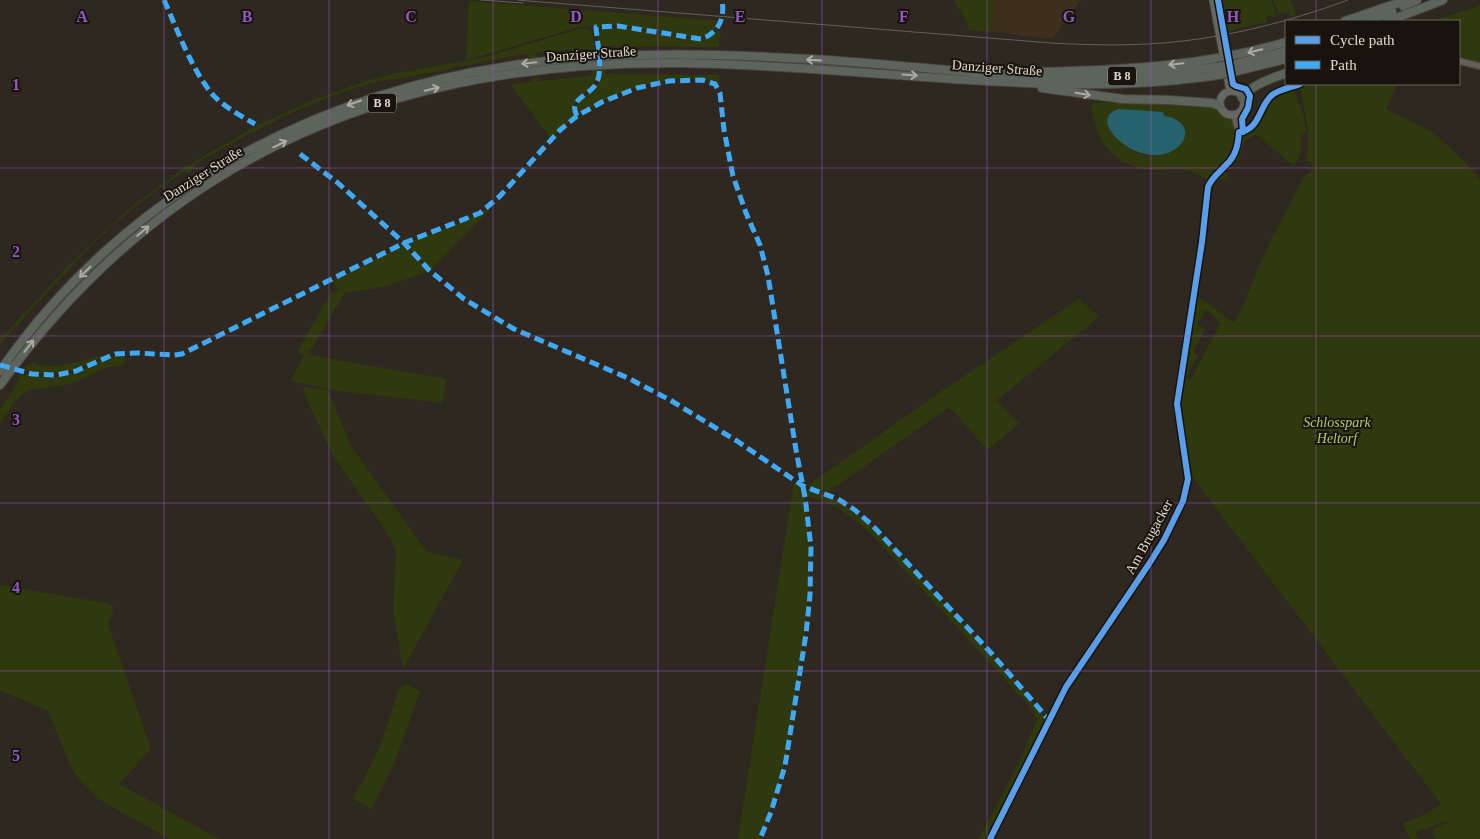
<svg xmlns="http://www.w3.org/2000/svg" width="1480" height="839" viewBox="0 0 1480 839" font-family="'Times New Roman',serif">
<rect width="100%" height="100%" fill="#2e2820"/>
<path fill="#3d2f1b" d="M995,0h86l-29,39 -61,-7z"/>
<path fill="#30390d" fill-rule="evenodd" d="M954,0h41l-4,32 -22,-2 -3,-10z
M1219,0h52l6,15 -11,2 1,5 -43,10z
M1273,0h17l7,16h-7l-2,-4 -9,2z
M469,1l250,20 -2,7 -5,4 -14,6 -80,-13 -39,2 -113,33z
M1480,6v59l-21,-5v-39h-27z
M611,27l87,12 7,-1 16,-8 -3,17 -110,-1 -4,7h-5c-1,-14 -6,-25 12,-26z
M579,29h8l5,3 4,21 -3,1 -6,-5 -50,3 -1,5 -6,1 -4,-4c-38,6 -75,15 -113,22 -14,3 -27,3 -41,7 -63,18 -120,48 -177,81v5l-6,3 -4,-1c-33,22 -65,46 -93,74 -30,31 -59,64 -89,95l-3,7v-8l69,-74 57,-54 59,-44 71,-41 59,-27 54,-19 24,-6 92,-17z
M598,69c-1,28 -29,21 -24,48l-23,21 -40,-53 21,-3 2,-4h3l2,3 52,-5 1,-6z
M601,69h4l1,5 113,1 1,16c-2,-4 -3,-7 -7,-9 -18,-10 -72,3 -91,10 -14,6 -28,14 -42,21l-3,-1 -1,-7 22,-21z
M1303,84h94l-11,25 43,21 26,22 25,27v660h-44l-4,-6 2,-5 19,-7 -9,1 -28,10 2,7h-8l-7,-15 23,-10 15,-10 -253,-333 -11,-64 18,-113 39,29 11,-21 12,-32 15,-32 31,-59 9,-9 -1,-8 -5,-1 2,-15v-17l-8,-41zM1205,310l7,4 8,10 -29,55 -5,-2 12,-21 -4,-3v-3l11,-21 -8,-5z
M1289,90l6,1c2,5 2,8 4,12 4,10 7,19 7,30h-5v20l-7,13 -38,-32 -11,7 -7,19 -11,11 1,9 -9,-1 -11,16 2,-9 13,-16 17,-31 8,-7 25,-36z
M1112,102l99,2 19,14 3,4 4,12 -2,17 -20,22 -10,29 -1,-15 2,-8c-22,-14 -28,-9 -52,-9 -25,-1 -49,-16 -57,-39 -3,-9 -4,-18 -6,-27zM1164,117c38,1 19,43 -17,38 -5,0 -10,-3 -14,-5z
M489,208v2l-58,60 -22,-22 -1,-6 57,-21z
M403,245l27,26 -47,16 -38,6 -37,62 139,24 -5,24 -108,-13 -44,-9 14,-25 -7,-4 34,-59 8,-3 -7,-9z
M1079,299l20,18 -102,83 22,24 -32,26 -32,-37 -7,-5 -120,84 -21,-6 129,-91z
M102,355l2,1c-29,15 -50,22 -82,14l4,-4 9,-4 2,3 20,1 22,-4z
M123,356l2,3v3l-4,4 -17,2 -19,10 -19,7 -31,4 -9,3 -11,9 -15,23v-15l14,-20 6,-15c22,5 45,5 66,-6 13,-6 23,-12 37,-12z
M304,387l24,3 23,56 76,106 36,8 -60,109 -10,-58 3,-60 -8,-17 -55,-78 -30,-65z
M794,481l9,5c13,72 5,131 -6,201 -5,32 -8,64 -17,94 -5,20 -13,39 -20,58h-22z
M809,488c25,9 44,21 64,39l150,162 24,32 -58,118h-10l42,-81 16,-39 -9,-14 -36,-40 -117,-127c-22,-22 -38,-34 -69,-42v-5z
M0,585l105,18 8,4v4l-5,13 43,125 -32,35 100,55h-50l-67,-38 -20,-18 -10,-14 -24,-58 -48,-21z
M407,684l13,7 -24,68 -25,50 -19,-11 12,-19 18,-38 17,-52 4,-4z"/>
<path fill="#26626c" d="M1119,109l44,3 1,4c13,1 27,11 19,25 -2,4 -7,8 -11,10 -33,19 -89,-32 -53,-42z"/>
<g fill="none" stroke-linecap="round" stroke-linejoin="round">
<defs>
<path id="minor" d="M1459,61l21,5
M1239,132c20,-1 20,-25 32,-36 8,-7 20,-8 29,-12
M990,839l76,-152 83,-123 15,-24 19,-39 5,-22 -6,-45 -5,-24v-10l25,-158 6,-55c8,-21 33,-25 31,-54 -1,-6 -4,-12 -5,-19"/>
<path id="major" d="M1213,0l17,91
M1220 103a12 12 0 1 1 24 0a12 12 0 1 1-24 0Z"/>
<path id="highway" d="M1403,6l14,-6
M1345,21l62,-21
M1367,21l25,-10
M1388,21l55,-21
M1235,64l51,-13
M1237,71l49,-12
M1041,72c83,-2 166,-6 245,-30
M1042,88l81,11 46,1 43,3 8,3
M1242,98c10,-14 29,-19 44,-25
M0,371c121,-174 307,-276 515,-306 102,-15 208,-11 311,-5 77,5 154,15 231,17 54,1 106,-2 159,-10
M0,385c169,-234 400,-326 684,-322 125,2 249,18 374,21 54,1 107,-1 160,-9"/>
</defs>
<use href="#minor" stroke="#4a453d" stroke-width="8"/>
<use href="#major" stroke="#4a453d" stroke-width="9"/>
<use href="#highway" stroke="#4a453d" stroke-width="10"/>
<use href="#minor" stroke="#635e57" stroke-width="5.5"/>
<use href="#major" stroke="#656862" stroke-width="7"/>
<use href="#highway" stroke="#5d645c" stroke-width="8"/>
<path stroke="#645f58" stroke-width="1" d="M481,0l42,3
M517,0l534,43c37,2 74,3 111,0 64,-5 126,-21 186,-43"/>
<defs>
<path id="highway-bridge" d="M1216,67l19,-3
M1218,75l19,-4"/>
</defs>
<use href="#highway-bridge" stroke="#4a453d" stroke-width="10" stroke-linecap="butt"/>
<use href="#highway-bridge" stroke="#5d645c" stroke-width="8"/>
<path stroke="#3fa9f5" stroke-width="5" stroke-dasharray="10 5" stroke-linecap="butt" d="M164,0c13,29 29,73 50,96 12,12 27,20 41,28
M577,116c-10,-18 14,-20 20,-34 6,-13 0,-41 -1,-55l22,-1 83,13c18,-6 24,-21 21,-39
M300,154l38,29 66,60 25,27 35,29 50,30 114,49 42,22 67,41 66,45 35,13 17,11 18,16 120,129 56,65
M0,365l32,9 24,1 20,-4 39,-17 23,-1 36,2 8,-1 222,-111 76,-30 20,-17 60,-66 17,-14 25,-14 35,-14 32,-7 33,-1 13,4 5,9 4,37 9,46 13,37 14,32 8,31 28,174 9,47 6,50 -1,48 -4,39 -21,132 -14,46 -11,27"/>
<defs>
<path id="cycleway" d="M1218,0l15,84 3,2 10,3 4,7 -2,12 -6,11 1,13
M990,839l76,-152 83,-123 15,-24 19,-39 5,-22 -11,-75 25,-162 6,-55c4,-10 11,-14 18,-22 10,-9 12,-20 13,-33 20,-1 20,-25 32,-36 8,-7 20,-8 29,-12"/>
</defs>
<use href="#cycleway" stroke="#18130c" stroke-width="9"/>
<use href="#cycleway" stroke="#5a9eea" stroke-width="6"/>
</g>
<defs><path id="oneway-shaft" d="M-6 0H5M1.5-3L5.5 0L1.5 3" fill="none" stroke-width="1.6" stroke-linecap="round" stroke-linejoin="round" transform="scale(1.25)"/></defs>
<g stroke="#acaaa1">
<use href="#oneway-shaft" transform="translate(1255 51) rotate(166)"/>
<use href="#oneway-shaft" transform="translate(814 60) rotate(-177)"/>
<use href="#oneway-shaft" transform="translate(529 63) rotate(174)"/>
<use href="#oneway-shaft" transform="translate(1176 64) rotate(174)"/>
<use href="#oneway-shaft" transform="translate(910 75) rotate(4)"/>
<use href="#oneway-shaft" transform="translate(432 89) rotate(-13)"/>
<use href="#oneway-shaft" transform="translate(1083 94) rotate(10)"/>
<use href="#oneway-shaft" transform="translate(354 103) rotate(161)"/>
<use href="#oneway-shaft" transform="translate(280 144) rotate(-26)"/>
<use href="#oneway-shaft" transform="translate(143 231) rotate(-40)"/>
<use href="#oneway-shaft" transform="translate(85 272) rotate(136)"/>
<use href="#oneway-shaft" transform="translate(29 346) rotate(-52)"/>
</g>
<path fill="none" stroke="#9457c3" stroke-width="1" stroke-opacity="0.55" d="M164,0v839M329,0v839M493,0v839M658,0v839M822,0v839M987,0v839M1151,0v839M1316,0v21M1316,84v755M0,168h1480M0,336h1480M0,503h1480M0,671h1480"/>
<g text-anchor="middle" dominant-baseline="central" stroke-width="4" stroke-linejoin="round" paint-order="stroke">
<g fill="#18130c" stroke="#a49e94" stroke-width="1">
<rect x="1108" y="66.5" width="28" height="19" rx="4"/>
<rect x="368" y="93.5" width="28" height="19" rx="4"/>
</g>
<g font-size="12" font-weight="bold" fill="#e0d9cf">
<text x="1122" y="76">B 8</text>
<text x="382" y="103">B 8</text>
</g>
<g font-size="14" fill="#e0d9cf" stroke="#18130c">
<text transform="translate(591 54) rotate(-4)">Danziger Straße</text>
<text transform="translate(997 68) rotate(4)">Danziger Straße</text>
<text transform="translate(203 174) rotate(-32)">Danziger Straße</text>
<text transform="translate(1149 537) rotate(-61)">Am Brugacker</text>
</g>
<g font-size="14" font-style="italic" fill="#b2d15f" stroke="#18130c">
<text x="1337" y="422">Schlosspark<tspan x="1337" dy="16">Heltorf</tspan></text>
</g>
</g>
<g font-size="16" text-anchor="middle" font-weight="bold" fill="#9457c3" stroke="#18130c" stroke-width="4" stroke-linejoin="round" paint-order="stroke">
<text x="82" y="22">A</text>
<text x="247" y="22">B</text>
<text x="411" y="22">C</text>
<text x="576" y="22">D</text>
<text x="740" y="22">E</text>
<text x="904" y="22">F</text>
<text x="1069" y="22">G</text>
<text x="1233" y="22">H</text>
<text x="16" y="90">1</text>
<text x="16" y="257">2</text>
<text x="16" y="425">3</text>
<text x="16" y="593">4</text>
<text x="16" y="761">5</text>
</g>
<rect x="1285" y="20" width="175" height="65" fill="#18130c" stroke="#68625a"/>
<rect x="1295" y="36" width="25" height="8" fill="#5a9eea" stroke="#68625a"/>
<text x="1330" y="45" font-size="15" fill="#e0d9cf">Cycle path</text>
<rect x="1295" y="61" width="25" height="8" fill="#3fa9f5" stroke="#68625a"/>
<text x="1330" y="70" font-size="15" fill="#e0d9cf">Path</text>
</svg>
